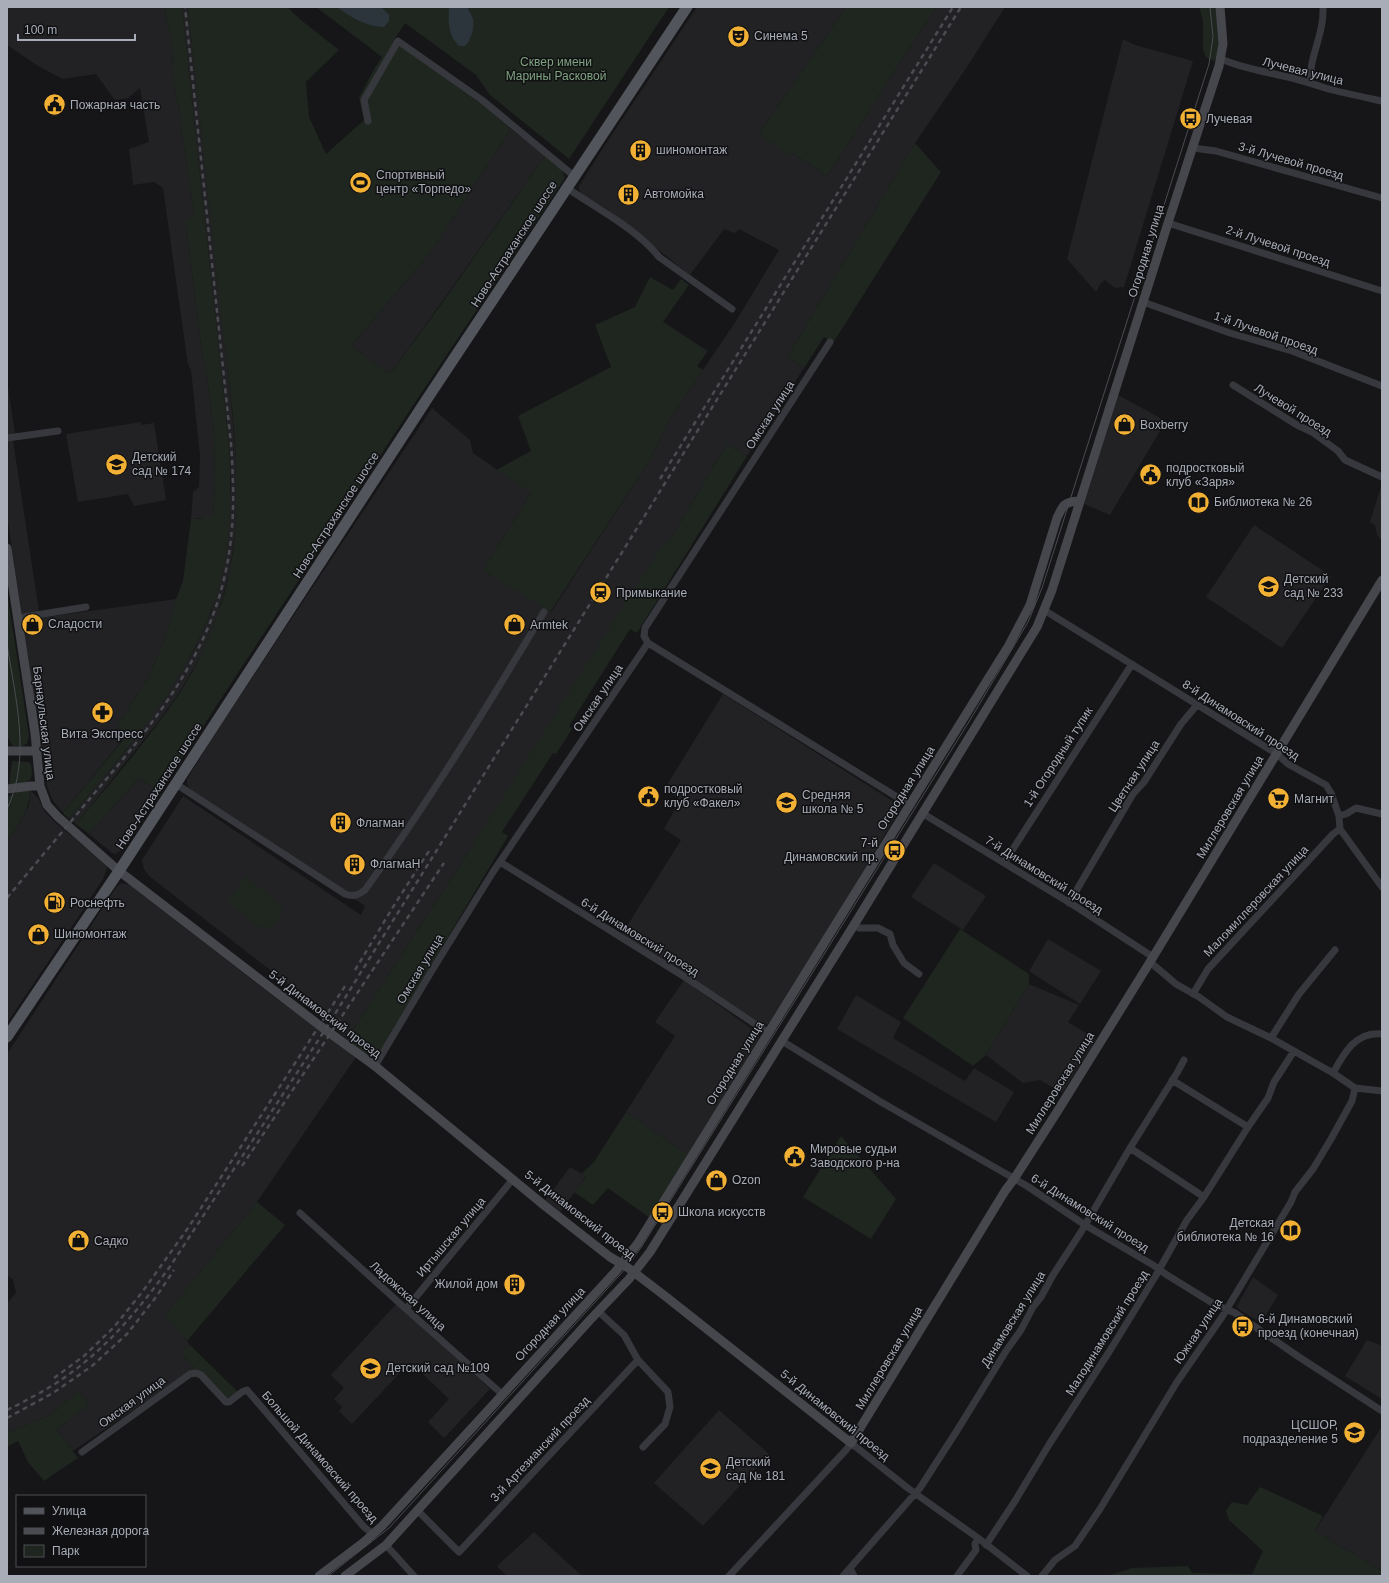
<svg xmlns="http://www.w3.org/2000/svg" width="1389" height="1583" viewBox="0 0 1389 1583" font-family="Arial,sans-serif">
<rect width="100%" height="100%" fill="#161618"/>
<path fill="#222225" d="M7,7h157l8,36 1,32 4,28 2,1 3,29 12,83 -4,3 -4,1v6l17,136h2l9,72 1,53 -2,30 -22,2 2,-27 6,-5 1,-31 -9,-86 -3,-5 -25,-177 -9,-6 -21,3 -4,-36 20,-7 -9,-54 -12,10 -13,2 -19,-26 -33,5 -25,-13 -31,-21z
M182,7h6l43,392 7,86 -2,40 -6,46 -12,43 -15,38 -24,41 -21,29 -82,102 -7,-5 58,-70 44,-61 24,-40 16,-36 12,-41 8,-85 -2,-42z
M697,7h149l-87,127 31,21 2,-2 35,23 109,-169h69l-38,60 -52,76 -127,213 16,12 -57,88 -20,-12 -59,99 -2,-1 -206,323 -113,174 -46,-37 4,-5 -156,-121 -5,-7 -2,-9 41,-64 178,119 4,-9 -175,-116 -3,-6v-5l33,-53 212,-318 38,32 3,13 58,40 -48,77 68,42 100,-154 18,-38 65,-96 45,-74 -40,-21 -4,4 -11,-4 -34,46 -83,-66 -25,-15 -3,-4v-4l24,-38z
M1123,39l12,6 58,16 -69,226 -9,1 -10,-8 -4,3 -5,9 -29,-33z
M511,129l34,27 -106,150 -49,68 -39,-28 80,-94z
M7,380l8,53 -3,1 28,184 136,-19 -11,39 -16,39 -32,49 4,3 2,10 -60,74 -10,-12 -6,-15 -40,-271z
M1118,395l48,26 -56,94 -26,-11z
M141,422v3l13,-2 12,77 -32,6 -6,-12 -50,8 -12,-68z
M1382,483v58l-5,-6 -2,-10 -5,-3z
M1254,525l77,51 -49,72 -76,-51z
M723,694l176,111 1,4 -63,106 -68,108 -4,3 -143,-92 59,-94 -17,-11 16,-29 -15,-12z
M139,778l21,14 -41,60 -4,2 -3,-1 -23,-19z
M31,791l7,7 7,14 11,11 50,41 1,4 -4,11 -18,28 -78,116v-182l13,-18 9,-18z
M934,863l52,33 -23,34 -52,-33z
M122,883l8,2 139,108 87,64 -99,145 -91,112 24,31 -9,7 15,18 -6,1 -117,80 -16,-22 32,-24 -10,-14 -29,24 -43,18v-130l9,-10 -3,-13 -6,-5v-221l110,-168z
M1048,939l53,32 -21,33 -51,-33z
M684,980l75,54v4l-70,117 -63,-43 49,-76 -20,-14z
M1029,984l50,21 -11,17 28,17 -34,54 -22,-13 -17,3 -37,-28z
M856,995l45,27 -8,16 72,43 9,-13 40,24 -18,30 -159,-93z
M570,1167l16,9 -26,36 -15,-11z
M1253,1277l25,18 -17,28 -21,-13 -3,-4z
M397,1303l93,86 -46,49 -16,-16 21,-23 -39,-37 -58,62 -13,-13 3,-4 -8,-8 10,-11 -13,-13z
M1367,1340l15,6v53l-37,-23z
M719,1410l50,44 -66,72 -49,-43z
M1382,1426v145l-67,-40z
M534,1532l48,44h-75l-10,-10z"/>
<path fill="#1e261f" d="M164,7h18l47,437c2,42 3,86 -6,127 -22,97 -92,173 -154,248l-6,-6 60,-73 -2,-10 -4,-4 32,-49 16,-39 11,-39 7,-18 8,-62h9l5,-3 8,1 2,-30 -1,-53 -9,-72h-2l-17,-136v-6l4,-1v-2l4,-1 -12,-83 -3,-29 -2,-1 -4,-28 -1,-32z
M188,7h99l14,13 38,30 -33,32 3,35 17,37 38,-34 -5,-22 15,-29 8,-12 -66,-50h353l-100,152 -79,-64 -14,-20 -71,-52 -11,17 86,63 31,26 -80,123 -80,94 39,28 50,-68 105,-150 17,14 3,8 -147,220 -258,394 -21,-14 -50,56 -13,-10c35,-42 72,-84 103,-130 16,-24 28,-51 38,-78 37,-96 13,-219 2,-319 -10,-97 -21,-193 -31,-290z
M846,7h90l-109,169 -35,-23 -2,3 -31,-22z
M1199,7h17c1,14 7,43 -2,54 -16,-2 -10,-25 -11,-35 0,-7 -2,-13 -4,-19z
M915,143l26,29 -108,171 -9,-6 -20,31 -16,-12z
M650,277l23,13 8,-11 8,6 -26,37 45,29 -11,15 6,4 -34,50 -18,38 -101,154 -67,-42 48,-77 -35,-23 35,-19 -13,-35 93,-49 -16,-42 40,-18z
M727,444l20,12 -110,177 -7,-4 -61,97 3,3 -16,25 -3,-1 -51,79 6,4 -130,219c-11,4 -23,-10 -31,-16l113,-174 177,-281 28,-43 3,2z
M7,591l22,145 -2,8 -5,2h-9l-5,-8 -1,-9z
M13,761l15,1 3,2c3,20 -2,17 -20,21l-2,-1 3,-22z
M23,790l8,1c-3,21 -12,34 -24,50v-44l11,-6z
M246,876l35,29c4,14 -9,26 -22,22l-32,-26z
M960,929l69,45v10l-43,71 -13,11 -70,-48z
M626,1112l63,43 -39,63 -42,-30 -15,17 -19,-13 12,-15 -4,-4 12,-11z
M841,1136l55,63 -25,40 -68,-42z
M257,1202l28,23 -98,116 -22,-26z
M190,1345l48,47 -10,7 -3,-1 -29,-28 -15,-18z
M79,1391l10,14 -32,24 21,29 -34,23 -16,-19 -10,-21 -11,6v-14l43,-18z
M1260,1487l63,29 -8,15 67,40v5h-275l25,-8 56,-2 4,7 60,1 11,-23 -34,-31 -3,-9 6,-9 15,3z"/>
<path fill="#2c353c" d="M337,7h44l8,8v6l-5,6c-17,0 -34,-10 -47,-20z
M449,7h18c2,4 5,8 6,12 2,7 -2,22 -8,27h-6c-11,-11 -11,-24 -10,-39z"/>
<g fill="none" stroke-linecap="round" stroke-linejoin="round">
<path stroke="#37383d" stroke-width="7" d="M1221,59c23,10 47,13 71,19 11,3 22,6 33,10 18,5 38,9 57,13
M1310,82c2,-6 0,-12 2,-19 4,-19 12,-36 11,-56
M368,121l-4,-21 34,-59 84,59 92,76
M1193,148l23,3 166,47
M567,188c29,20 70,41 92,69l73,52
M1168,223l214,68
M1143,302l87,31 62,18 90,35
M1233,385l64,40 15,7 26,19 7,9 37,17
M7,438l51,-7
M1044,610l233,144 11,10 38,21 5,8 8,23 1,13 42,58
M18,618l68,-11
M648,643l262,162
M176,784l169,110c9,3 13,1 20,-4 65,-90 122,-183 179,-278
M922,813l153,93 78,51
M1339,816l7,-2 10,-6 26,6
M500,862l188,117 79,53
M1004,863l128,-199
M1069,903l64,-109 11,-12 37,-58 16,-19
M854,925l5,3h19l12,6 3,11 11,18 15,11
M1150,962l26,22 23,13 28,20 44,21 62,35 22,15 27,3
M1193,994l15,-25 125,-135 7,-5
M1271,1038l28,-44 36,-44
M782,1041l99,61 146,84 58,39 68,40 14,10 47,29 21,9 64,44 83,54
M375,1066l56,-94 62,-100 155,-229 -4,-7 1,-8 185,-286
M1333,1073c11,-20 23,-42 49,-39
M1172,1080l76,47
M1130,1148l74,49
M300,1213l106,96 96,85
M406,1309l107,-130
M598,1311l26,24 14,25 30,32 2,15 -5,17 -22,23
M82,1452l108,-78 6,-1 5,2 25,27h3l13,-10 5,-2 117,137 9,7
M418,1511l41,41 179,-192
M386,1545l28,31
M986,1545l29,-44 35,-58 59,-91 46,-75 32,-57 17,-23 44,-70 20,-29 6,-16 20,-31
M850,1568l4,8
M729,1576l117,-126 5,-7 58,46 69,49 49,38
M843,1576l77,-88 38,-59 48,-78 15,-21 12,-23 8,-10 12,-22 28,-43 49,-84 47,-75 7,-13
M957,1576l19,-26 -1,-6 3,-6
M1042,1576l13,-16 20,-14 25,-37 77,-127 45,-65 69,-115 4,-10 18,-23 18,-30 21,-38 3,-13"/>
<path stroke="#45474d" stroke-width="9" d="M7,548l28,185 5,53 7,19 11,12 61,54 200,154 56,41 170,140 65,51 17,10 38,29 186,147 154,-252 9,-12 43,-67 93,-150 232,-382
M7,751h29
M7,789l24,-3h9
M319,1576l45,-34 18,-16 234,-255 22,-28 371,-598 21,-40 27,-87c6,-13 7,-16 22,-17
M345,1576l41,-31 204,-225 39,-41 21,-27 204,-327 183,-298 15,-37 116,-367 51,-157 4,-22 -3,-37"/>
<path stroke="#53555c" stroke-width="11" d="M7,1037l112,-166 308,-472 260,-392"/>
<path stroke="#4a4c52" stroke-width="1" d="M7,644c8,53 25,114 0,165
M328,1576l61,-48 238,-261 15,-21 328,-526 58,-98 14,-34 167,-524 4,-27 -3,-30"/>
<path stroke="#4a4c52" stroke-width="2.5" stroke-dasharray="5 4" stroke-linecap="butt" d="M660,479l293,-472
M7,898c28,-34 57,-68 85,-102 57,-67 116,-137 134,-226 9,-42 8,-83 5,-126l-46,-437
M355,970l38,-63 36,-56
M242,1166l202,-303
M54,1378l30,-22 30,-29 29,-36 45,-63 159,-245
M7,1410c9,-4 18,-9 27,-14 59,-31 99,-78 137,-131l154,-235 636,-1023
M7,1418l46,-25 39,-27 35,-32 29,-37 18,-27"/>
</g>
<defs>
<symbol id="theatre-disc" viewBox="-11 -11 22 22"><circle r="9.5" fill="#f2b134" stroke="#111113"/><path d="M-5-5.5Q0-4 5-5.5V0Q5 5 0 6Q-5 5-5 0ZM-3.3-2.5H-1v1.5H-3.3ZM1-2.5H3.3v1.5H1ZM-2.8 1Q0 5.5 2.8 1Z" fill="#111"/></symbol>
<symbol id="civic-disc" viewBox="-11 -11 22 22"><circle r="9.5" fill="#f2b134" stroke="#111113"/><path d="M-.6-6.5H3V-4.5H.6V-3L4-1V1h2V6H-6V1h2V-1L-.6-3ZM-1.2 2.5V6h2.4V2.5Z" fill="#111"/></symbol>
<symbol id="bus-disc" viewBox="-11 -11 22 22"><circle r="9.5" fill="#f2b134" stroke="#111113"/><path d="M-5-6H5V4H4V6H2V4H-2V6H-4V4H-5ZM-3.5-4V0h7V-4ZM-3.5 1.2v1.5H-2V1.2ZM2 1.2v1.5H3.5V1.2Z" fill="#111"/></symbol>
<symbol id="building-disc" viewBox="-11 -11 22 22"><circle r="9.5" fill="#f2b134" stroke="#111113"/><path d="M-4-6H4V6H1V3H-1V6H-4ZM-2.5-4.3h1.7v1.8h-1.7ZM.8-4.3h1.7v1.8H.8ZM-2.5-1h1.7V.8h-1.7ZM.8-1h1.7V.8H.8Z" fill="#111"/></symbol>
<symbol id="stadium-disc" viewBox="-11 -11 22 22"><circle r="9.5" fill="#f2b134" stroke="#111113"/><path d="M0-5a6.5 5 0 1 0 0 10a6.5 5 0 1 0 0-10ZM-3.5-1.8h7v3.6h-7Z" fill="#111"/></symbol>
<symbol id="shop-disc" viewBox="-11 -11 22 22"><circle r="9.5" fill="#f2b134" stroke="#111113"/><path d="M-5-2.5h2.3a2.7 3.5 0 0 1 5.4 0H5L5.5 6h-11ZM-1.5-2.5h3a1.5 2.3 0 0 0-3 0Z" fill="#111"/></symbol>
<symbol id="school-disc" viewBox="-11 -11 22 22"><circle r="9.5" fill="#f2b134" stroke="#111113"/><path d="M0-5L7-2L0 1L-7-2ZM-4 1L0 2.5L4 1V4Q0 6-4 4Z" fill="#111"/></symbol>
<symbol id="library-disc" viewBox="-11 -11 22 22"><circle r="9.5" fill="#f2b134" stroke="#111113"/><path d="M-6-4Q-3-5.5-.7-3.5V5Q-3 3-6 4ZM6-4Q3-5.5 .7-3.5V5Q3 3 6 4Z" fill="#111"/></symbol>
<symbol id="station-disc" viewBox="-11 -11 22 22"><circle r="9.5" fill="#f2b134" stroke="#111113"/><path d="M-3-6H3Q5-6 5-4V2Q5 4 3 4L4.5 6H3L1.5 4h-3L-3 6H-4.5L-3 4Q-5 4-5 2V-4Q-5-6-3-6ZM-3.5-4v3h7v-3ZM-3.5 1v1.5H-2V1ZM2 1v1.5H3.5V1Z" fill="#111"/></symbol>
<symbol id="pharmacy-disc" viewBox="-11 -11 22 22"><circle r="9.5" fill="#f2b134" stroke="#111113"/><path d="M-2-6h4v4h4v4h-4v4h-4v-4h-4v-4h4Z" fill="#111"/></symbol>
<symbol id="supermarket-disc" viewBox="-11 -11 22 22"><circle r="9.5" fill="#f2b134" stroke="#111113"/><path d="M-6-5.5h2.5l.6 2H6L4.5 2H-2.5L-4.4-4H-6ZM-1.5 3.2a1.3 1.3 0 1 0 .1 0ZM3 3.2a1.3 1.3 0 1 0 .1 0Z" fill="#111"/></symbol>
<symbol id="fuel-disc" viewBox="-11 -11 22 22"><circle r="9.5" fill="#f2b134" stroke="#111113"/><path d="M-5.5-6h7V0h2V4h1.3V-2.5L3-4.5l.8-.8L6-3V5H2.5V1h-1V6h-7ZM-4.2-4.7v3.2H.2V-4.7Z" fill="#111"/></symbol>
</defs>
<g fill-rule="evenodd">
<use href="#theatre-disc" x="726" y="24" width="25" height="25"/>
<use href="#civic-disc" x="42" y="92" width="25" height="25"/>
<use href="#bus-disc" x="1178" y="106" width="25" height="25"/>
<use href="#building-disc" x="628" y="138" width="25" height="25"/>
<use href="#stadium-disc" x="348" y="170" width="25" height="25"/>
<use href="#building-disc" x="616" y="182" width="25" height="25"/>
<use href="#shop-disc" x="1112" y="412" width="25" height="25"/>
<use href="#school-disc" x="104" y="452" width="25" height="25"/>
<use href="#civic-disc" x="1138" y="462" width="25" height="25"/>
<use href="#library-disc" x="1186" y="490" width="25" height="25"/>
<use href="#school-disc" x="1256" y="574" width="25" height="25"/>
<use href="#station-disc" x="588" y="580" width="25" height="25"/>
<use href="#shop-disc" x="20" y="612" width="25" height="25"/>
<use href="#shop-disc" x="502" y="612" width="25" height="25"/>
<use href="#pharmacy-disc" x="90" y="700" width="25" height="25"/>
<use href="#civic-disc" x="636" y="784" width="25" height="25"/>
<use href="#supermarket-disc" x="1266" y="786" width="25" height="25"/>
<use href="#school-disc" x="774" y="790" width="25" height="25"/>
<use href="#building-disc" x="328" y="810" width="25" height="25"/>
<use href="#bus-disc" x="882" y="838" width="25" height="25"/>
<use href="#building-disc" x="342" y="852" width="25" height="25"/>
<use href="#fuel-disc" x="42" y="890" width="25" height="25"/>
<use href="#shop-disc" x="26" y="922" width="25" height="25"/>
<use href="#civic-disc" x="782" y="1144" width="25" height="25"/>
<use href="#shop-disc" x="704" y="1168" width="25" height="25"/>
<use href="#bus-disc" x="650" y="1200" width="25" height="25"/>
<use href="#library-disc" x="1278" y="1218" width="25" height="25"/>
<use href="#shop-disc" x="66" y="1228" width="25" height="25"/>
<use href="#building-disc" x="502" y="1272" width="25" height="25"/>
<use href="#bus-disc" x="1230" y="1314" width="25" height="25"/>
<use href="#school-disc" x="358" y="1356" width="25" height="25"/>
<use href="#school-disc" x="1342" y="1420" width="25" height="25"/>
<use href="#school-disc" x="698" y="1456" width="25" height="25"/>
</g>
<g text-anchor="middle" dominant-baseline="central" stroke-width="3" stroke-linejoin="round" paint-order="stroke">
<g font-size="12" fill="#a8adb8" stroke="#111113" text-anchor="start">
<text x="754" y="36">Синема 5</text>
<text x="70" y="105">Пожарная часть</text>
<text x="1206" y="119">Лучевая</text>
<text x="656" y="150">шиномонтаж</text>
<text x="376" y="175">Спортивный<tspan x="376" dy="14">центр «Торпедо»</tspan></text>
<text x="644" y="194">Автомойка</text>
<text x="1140" y="425">Boxberry</text>
<text x="132" y="457">Детский<tspan x="132" dy="14">сад № 174</tspan></text>
<text x="1166" y="468">подростковый<tspan x="1166" dy="14">клуб «Заря»</tspan></text>
<text x="1214" y="502">Библиотека № 26</text>
<text x="1284" y="579">Детский<tspan x="1284" dy="14">сад № 233</tspan></text>
<text x="616" y="593">Примыкание</text>
<text x="48" y="624">Сладости</text>
<text x="530" y="625">Armtek</text>
<text x="102" y="734" text-anchor="middle">Вита Экспресс</text>
<text x="664" y="789">подростковый<tspan x="664" dy="14">клуб «Факел»</tspan></text>
<text x="802" y="795">Средняя<tspan x="802" dy="14">школа № 5</tspan></text>
<text x="1294" y="799">Магнит</text>
<text x="356" y="823">Флагман</text>
<text x="878" y="843" text-anchor="end">7-й<tspan x="878" dy="14">Динамовский пр.</tspan></text>
<text x="370" y="864">ФлагмаН</text>
<text x="70" y="903">Роснефть</text>
<text x="54" y="934">Шиномонтаж</text>
<text x="810" y="1149">Мировые судьи<tspan x="810" dy="14">Заводского р-на</tspan></text>
<text x="732" y="1180">Ozon</text>
<text x="678" y="1212">Школа искусств</text>
<text x="1274" y="1223" text-anchor="end">Детская<tspan x="1274" dy="14">библиотека № 16</tspan></text>
<text x="94" y="1241">Садко</text>
<text x="498" y="1284" text-anchor="end">Жилой дом</text>
<text x="1258" y="1319">6-й Динамовский<tspan x="1258" dy="14">проезд (конечная)</tspan></text>
<text x="386" y="1368">Детский сад №109</text>
<text x="1338" y="1425" text-anchor="end">ЦСШОР,<tspan x="1338" dy="14">подразделение 5</tspan></text>
<text x="726" y="1462">Детский<tspan x="726" dy="14">сад № 181</tspan></text>
</g>
<g font-size="12" fill="#7fa381" stroke="#111113">
<text x="556" y="62">Сквер имени<tspan x="556" dy="14">Марины Расковой</tspan></text>
</g>
<g font-size="12" fill="#a8adb8" stroke="#111113">
<text transform="translate(1303 71) rotate(14)">Лучевая улица</text>
<text transform="translate(1291 161) rotate(16)">3-й Лучевой проезд</text>
<text transform="translate(514 244) rotate(-57)">Ново-Астраханское шоссе</text>
<text transform="translate(1278 246) rotate(18)">2-й Лучевой проезд</text>
<text transform="translate(1146 251) rotate(-73)">Огородная улица</text>
<text transform="translate(1266 333) rotate(19)">1-й Лучевой проезд</text>
<text transform="translate(1293 410) rotate(32)">Лучевой проезд</text>
<text transform="translate(770 415) rotate(-57)">Омская улица</text>
<text transform="translate(336 515) rotate(-57)">Ново-Астраханское шоссе</text>
<text transform="translate(598 698) rotate(-56)">Омская улица</text>
<text transform="translate(1241 720) rotate(33)">8-й Динамовский проезд</text>
<text transform="translate(44 723) rotate(83)">Барнаульская улица</text>
<text transform="translate(1058 757) rotate(-57)">1-й Огородный тупик</text>
<text transform="translate(1134 776) rotate(-57)">Цветная улица</text>
<text transform="translate(159 786) rotate(-57)">Ново-Астраханское шоссе</text>
<text transform="translate(906 788) rotate(-58)">Огородная улица</text>
<text transform="translate(1230 807) rotate(-59)">Миллеровская улица</text>
<text transform="translate(1044 875) rotate(32)">7-й Динамовский проезд</text>
<text transform="translate(1256 901) rotate(-47)">Маломиллеровская улица</text>
<text transform="translate(640 937) rotate(32)">6-й Динамовский проезд</text>
<text transform="translate(420 969) rotate(-59)">Омская улица</text>
<text transform="translate(325 1014) rotate(37)">5-й Динамовский проезд</text>
<text transform="translate(735 1063) rotate(-58)">Огородная улица</text>
<text transform="translate(1060 1083) rotate(-58)">Миллеровская улица</text>
<text transform="translate(1090 1213) rotate(32)">6-й Динамовский проезд</text>
<text transform="translate(580 1215) rotate(38)">5-й Динамовский проезд</text>
<text transform="translate(451 1237) rotate(-50)">Иртышская улица</text>
<text transform="translate(408 1296) rotate(42)">Ладожская улица</text>
<text transform="translate(1013 1319) rotate(-58)">Динамовская улица</text>
<text transform="translate(550 1324) rotate(-47)">Огородная улица</text>
<text transform="translate(1198 1331) rotate(-56)">Южная улица</text>
<text transform="translate(1107 1333) rotate(-58)">Малодинамовский проезд</text>
<text transform="translate(889 1358) rotate(-59)">Миллеровская улица</text>
<text transform="translate(132 1402) rotate(-36)">Омская улица</text>
<text transform="translate(835 1415) rotate(39)">5-й Динамовский проезд</text>
<text transform="translate(540 1449) rotate(-47)">3-й Артезианский проезд</text>
<text transform="translate(320 1457) rotate(49)">Большой Динамовский проезд</text>
</g>
</g>
<rect width="1389" height="1583" fill="none" stroke="#a8adb8" stroke-width="16"/>
<rect x="16" y="1495" width="130" height="72" fill="#111113" stroke="#4d4f55"/>
<rect x="24" y="1508" width="20" height="6" fill="#53555c" stroke="#4d4f55"/>
<text x="52" y="1515" font-size="12" fill="#a8adb8">Улица</text>
<rect x="24" y="1528" width="20" height="6" fill="#4a4c52" stroke="#4d4f55"/>
<text x="52" y="1535" font-size="12" fill="#a8adb8">Железная дорога</text>
<rect x="24" y="1545" width="20" height="12" fill="#1e261f" stroke="#4d4f55"/>
<text x="52" y="1555" font-size="12" fill="#a8adb8">Парк</text>
<path d="M18 34v6h117v-6" fill="none" stroke="#a8adb8" stroke-width="2"/>
<text x="24" y="34" font-size="12" fill="#a8adb8" stroke="#111113" stroke-width="3" paint-order="stroke">100 m</text>
</svg>
